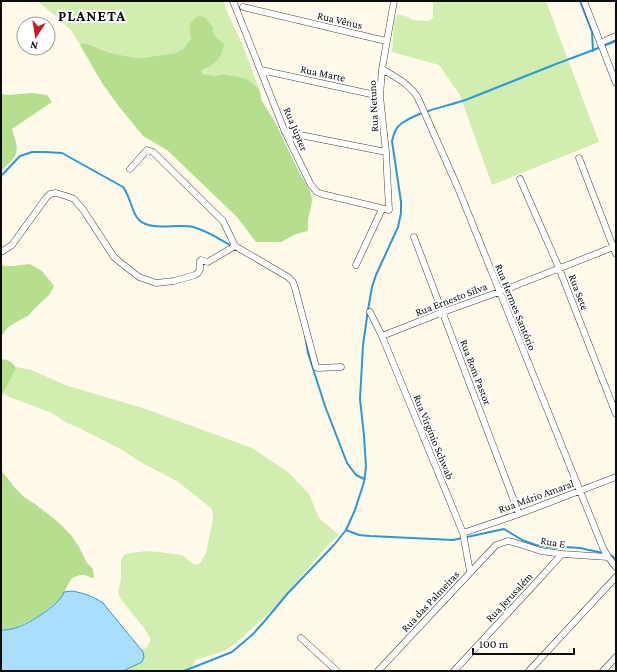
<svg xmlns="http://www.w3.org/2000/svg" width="617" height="672" viewBox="0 0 617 672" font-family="'Crimson Pro',serif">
<rect width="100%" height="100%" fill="#fffaea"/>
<path fill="#d1edb0" d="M37,1h117l11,1 5,-1h54l1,6 19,41 15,41c-10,-9 -22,-15 -36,-15 -3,0 -7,2 -10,2 -3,-1 -7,-1 -10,-2l-2,-3v-1l5,-1 9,-6 5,-21 -7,-9 -24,-4 2,10c-4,6 -8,11 -15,14l-35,5h-5l-26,-5 -25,-10 -5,2 -9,-15 -14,-13z
M433,1h113l53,141 -107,43 -32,-90 -21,-30 -47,-13 2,-30 3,-8 11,3 5,3 15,1 4,-2 1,-2z
M16,367l16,3 33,15 78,23 109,40 37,25 20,21 10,24 20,17 -10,9 -53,62 -30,28 -14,12 -8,5 -29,9 -5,11h-67l19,-9 1,-10 -2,-2 5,-2 4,-6v-4l-6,-10 -24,-30 -2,-6 3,-12v-20l3,-5 6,-2 16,-2 13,1 23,3 10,8 5,2 4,-3 5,-9 7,-34 -1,-10 -35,-28 -35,-18 -20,-13 -31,-16 -16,-8 -8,-3 -15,-10 -43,-16 -5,-4z"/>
<path fill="#b5df8e" d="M198,16l7,1 8,11v5l4,5 7,6c-2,14 -10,22 -22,26l-1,1 2,3 11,2 9,-2 13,2 10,3 6,4 7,6 2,7 1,5 13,21 23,48 10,17 3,7 1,6 -1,7 -3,12v12l-12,3 -15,8h-25l-19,-25 -70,-67 -24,-14 -26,-32 -15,-21 -22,-38 5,-2 25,10 26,5h5l35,-5 8,-5 7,-9c-2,-11 -4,-15 7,-23z
M32,93l15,2 5,7 -40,27c8,24 7,25 -11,42v-77l7,1z
M1,264l3,2h9l17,-2 12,7 12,15 -5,9 -17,16 -3,4 -21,12 -5,7 -2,3z
M1,359c7,1 11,2 15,9l-15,30z
M1,467l2,6 6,7 5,7 10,10 11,7 22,17 14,14 8,12 8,16 6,6 1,8 -2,1 -7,-3h-5l-8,3 -7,12 -2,6 -21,18 -9,5 -21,10 -11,1z"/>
<path fill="#a9dffc" stroke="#2a98da" d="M72,591c11,2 21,5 31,12l40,49 1,5 -2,5 -19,9h-122v-41c3,0 7,0 10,-1 14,-2 49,-24 53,-37z"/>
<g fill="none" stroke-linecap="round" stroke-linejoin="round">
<path stroke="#2a98da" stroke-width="2" d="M580,1l12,31 1,19
M1,176l19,-20 12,-4h13l17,1 61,34c7,8 9,27 16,33 13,12 38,3 54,7 15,4 26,12 39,19
M305,335l3,18 17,53 22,57 9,12 8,4
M346,530l13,5 11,1 83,4 51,-11 18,11 14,5 19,3 11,-1 14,1 23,5
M608,554l4,2 4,4
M184,671l48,-19 20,-17 11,-12 25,-30 46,-48 12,-15 9,-20 9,-28 2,-15 -2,-31 -4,-37 3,-54 5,-35 4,-23 4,-12 22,-48 3,-14v-11l-9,-61c2,-8 4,-14 10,-18 20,-13 44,-16 66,-24 28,-11 55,-22 83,-33 21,-8 43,-16 65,-25"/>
<defs>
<path id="street" d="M233,1l52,131 26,53 6,7 5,2 67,16 -3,-58 -6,-56 2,-27 12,-68
M584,1l32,82
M243,7l143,34
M600,43l16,-7
M382,69c13,8 28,15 36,29l40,90 145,360 5,9 8,10
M261,70l119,26
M285,132l101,20
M579,158l37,96
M130,169l17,-19 6,2 70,69 12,25 53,31 5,5 2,6 21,79 2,1 23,-1
M520,179l39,89 57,146
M414,237l105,277
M1,252l11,-7 34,-47 4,-4 6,-1 10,3 8,3 10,12 30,46 7,6 18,14 17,6 18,-2 21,-6 3,-2 2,-4v-8l1,-1 7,2 27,-16
M356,265l26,-56
M370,312l12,24 81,197 7,39
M382,336l61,-24 56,-20 117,-46
M463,533l56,-19 97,-37
M301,638l36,33
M378,671l118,-126 12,-4 8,2 25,8 21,3 46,3
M454,671l78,-84 30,-33
M529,671l87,-94
M603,671l13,-14"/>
</defs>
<use href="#street" stroke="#3f3f3f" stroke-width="7"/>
<use href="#street" stroke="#fff" stroke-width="6"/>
</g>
<g text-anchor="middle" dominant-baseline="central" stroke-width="4" stroke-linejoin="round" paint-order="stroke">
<g font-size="11" fill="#0c0c0c" stroke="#fff">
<text transform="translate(340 20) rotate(13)">Rua Vênus</text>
<text transform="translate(323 73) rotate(12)">Rua Marte</text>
<text transform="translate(373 106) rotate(-93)">Rua Netuno</text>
<text transform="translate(296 129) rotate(67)">Rua Júpter</text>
<text transform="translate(579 292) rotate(69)">Rua Sete</text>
<text transform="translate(451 299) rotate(-21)">Rua Ernesto Silva</text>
<text transform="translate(516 307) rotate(68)">Rua Hermes Santório</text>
<text transform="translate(476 372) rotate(69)">Rua Bom Pastor</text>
<text transform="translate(434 437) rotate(68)">Rua Virgínio Schwab</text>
<text transform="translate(536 496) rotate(-20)">Rua Mário Amaral</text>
<text transform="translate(553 542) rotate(10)">Rua E</text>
<text transform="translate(509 597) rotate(-47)">Rua Jerusalém</text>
<text transform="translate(430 601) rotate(-47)">Rua das Palmeiras</text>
</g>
<g font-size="15" font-weight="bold" letter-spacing="1" fill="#0c0c0c" stroke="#fff">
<text x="92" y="16">PLANETA</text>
</g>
</g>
<rect width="617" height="672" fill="none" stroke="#0c0c0c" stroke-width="4"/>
<g transform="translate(36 36) rotate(192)"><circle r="19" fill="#ffffff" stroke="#9e9e9e"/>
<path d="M0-3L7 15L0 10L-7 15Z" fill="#c81725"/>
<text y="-6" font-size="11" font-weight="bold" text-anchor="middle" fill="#0c0c0c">N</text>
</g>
<path d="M473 648v6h101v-6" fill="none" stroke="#0c0c0c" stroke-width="2"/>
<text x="479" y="648" font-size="12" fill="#0c0c0c" stroke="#ffffff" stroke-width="3" paint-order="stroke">100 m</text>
</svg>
